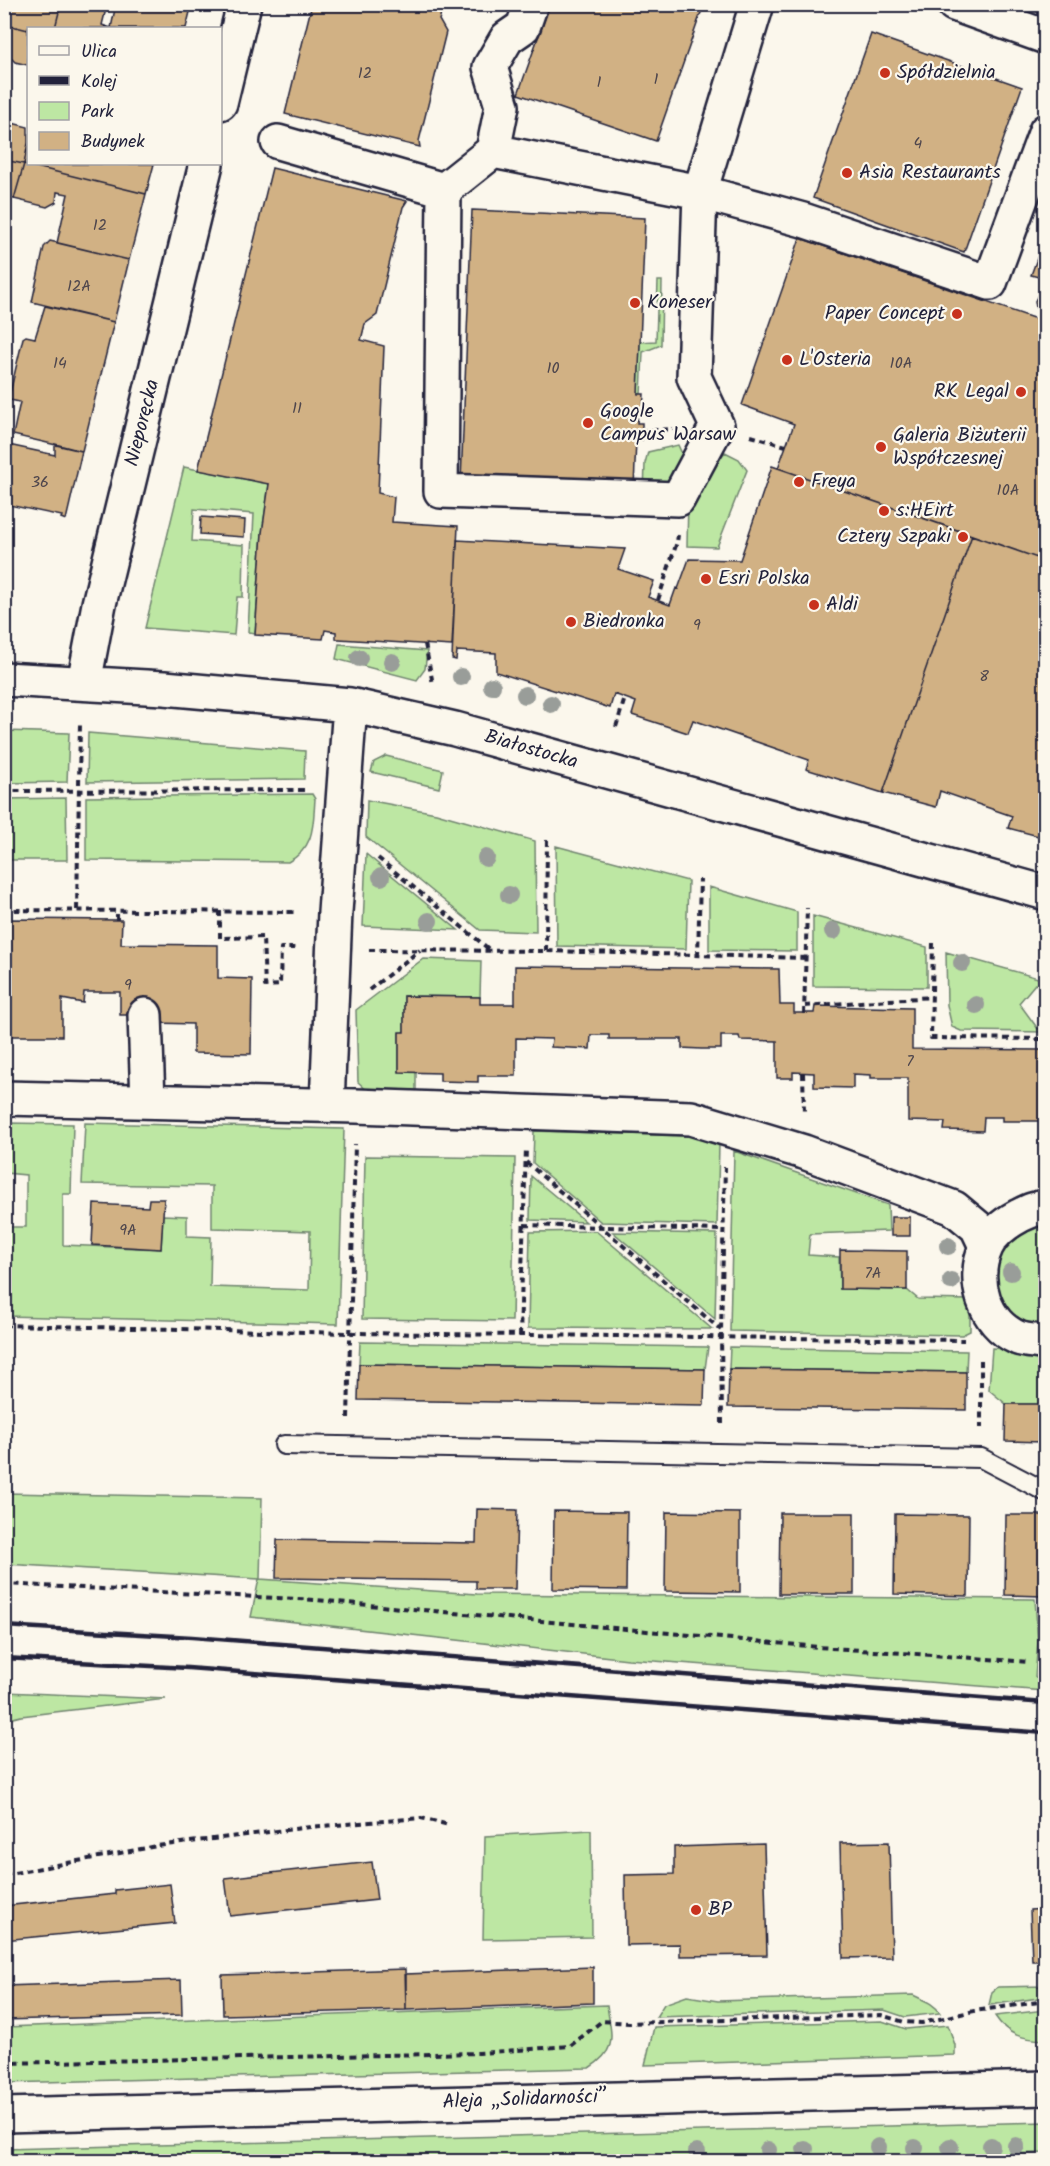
<svg xmlns="http://www.w3.org/2000/svg" width="1050" height="2166" viewBox="0 0 1050 2166" font-family="Kalam,sans-serif">
<rect width="100%" height="100%" fill="#fbf7ec"/>
<filter id="ink" filterUnits="userSpaceOnUse"><feTurbulence type="fractalNoise" baseFrequency=".0167" numOctaves="2"/><feDisplacementMap in="SourceGraphic" scale="12" xChannelSelector="R" yChannelSelector="G"/><feConvolveMatrix kernelMatrix="1 2 1 2 8 2 1 2 1" color-interpolation-filters="sRGB"/></filter>
<g filter="url(#ink)">
<path fill="#bde7a3" stroke="#70846f" stroke-width="1.5" d="M658,281h4l-1,64 -18,7 -2,42h-3l2,-52 16,-1z
M678,445l5,11 -14,28 -25,10 1,-31 3,-11z
M725,452l14,7 8,11 -30,77 -30,-1 1,-46z
M184,467l85,17 -7,49 -7,100 -7,-1 6,-118 -60,-5 -2,32 52,4 -1,52h-6l-3,38 -89,-7z
M339,644l88,7 -2,18 -8,11 -81,-21z
M5,731l64,2 -2,49 -62,1z
M88,733l217,18 -1,28 -217,3z
M386,756l57,14 -4,18 -68,-16 3,-10z
M312,794l3,5c-2,27 0,48 -27,63l-202,-2v-63z
M66,798l1,62h-62v-61z
M367,800l69,13 99,28 1,91 -56,-2 -114,-93z
M556,846l132,35 -2,68 -129,-3z
M366,854l92,76 -95,-4z
M709,887l88,25v39l-88,-1z
M813,916l114,31v40l-114,-1z
M946,952l99,28v3l-4,4 -6,-3 -16,19 19,26 7,-4v7l-84,-1 -9,-4 -5,-22z
M423,959l58,2 -1,36 -76,-1v36l-5,1v38l17,1v23l-46,-2 -12,-11 -2,-72z
M5,1123l68,1 -2,70h-8v51l98,4 2,-34 24,1v20l24,1 -1,50 99,3 1,-59 -98,-3v-42l-130,-2 3,-61 259,6 -6,195 -333,-8 -1,-89h22v-52l-21,-2z
M534,1131l157,5 28,8 -2,81 -116,-3 -68,-59z
M734,1151l154,54 1,26 -79,3 -2,21 31,2 1,32 67,1 11,9 52,1v31l-8,4 -232,-4z
M365,1156l150,2 -3,163 -150,-2z
M531,1176l55,46 -56,-2z
M1045,1220v107l-17,-4 -16,-9 -11,-14 -6,-16 4,-33 8,-13z
M596,1231l116,98 -184,-1 2,-96z
M613,1232l104,2 -2,85z
M360,1342l348,5 -3,22 -346,-5z
M730,1347l237,4 -1,21 -237,-3z
M992,1348l53,4v70l-2,-18h-37l-17,-14z
M5,1493l257,5 -2,81 217,15 558,5 3,42 -3,36 10,1v13l-417,-32 -377,-42 8,-38 -254,-15z
M5,1692l161,7 -145,17 -16,4z
M591,1830l1,107 -109,2 2,-103z
M1045,1986v11l-56,8 3,-13 6,-5z
M913,1995c10,5 21,8 27,18l-35,4 -21,-7 -228,7 8,-13 23,-8 31,5z
M607,2005c4,31 12,44 -18,63l-584,15v-56z
M1045,2010v30c-22,-1 -37,-4 -50,-24z
M882,2021l24,8 42,-4 7,20v10l-310,10 9,-38z
M1046,2122l-1,31 -312,9 -729,-1 1,-12z"/>
<path fill="#d1b184" stroke="#22223b" stroke-width="1.5" d="M4,4h57l-6,24h-27v2l-24,-6z
M61,4h31l10,3 3,6 -3,12 9,3 5,-24h76l-6,24h-131z
M312,4h132l-5,16 7,12 -27,109 1,6 -135,-33z
M550,4h154l-48,137 -138,-47z
M4,24l24,6v35l-13,-3 -3,-3h-8z
M871,34l151,53 -58,165 -151,-54z
M4,121l24,6v16l-4,21 -20,-4z
M28,143v21h126l-8,30 -122,-30z
M4,160l20,4 -10,35 -10,-3z
M24,164l122,30 -17,66 -72,-17 11,-49 -11,-2 -1,10 -9,5 -33,-8z
M272,168l135,33 -4,6 -26,108 -12,9 -4,16 23,6 -6,147 16,4 -2,25 66,4 -6,120 -113,-7h-3v-7l-11,-2 -2,9 -68,-4 7,-102 7,-49 -71,-14z
M472,210l173,8 -7,176h6l-1,16 -5,1 -1,12h5v17h-6l-2,47 -173,-6z
M1046,234v45l-15,-4z
M800,238l239,82 2,-7 -5,-5 -1,-7 4,-8 7,-2v270l-268,-93 16,-44 -52,-19z
M50,241l79,19 -15,62 -82,-20 12,-55z
M45,306l69,16 -32,129 -69,-16 7,-33 -10,-2 -1,-3 14,-59 3,-2 9,2z
M4,444l51,11v-11l27,7 -16,69 -5,-2 1,-2 -58,-12z
M772,466l200,69 -89,258 -77,-24 3,-9 -116,-40 -5,13 -56,-18 4,-13 -22,-8 -4,14 -114,-36v-19l-39,-2 -1,9 -4,-1 5,-119 168,9 -7,20 36,12 -6,16 22,8 6,-17 2,1 11,-30 51,1z
M201,517l44,3 -1,17 -44,-3z
M972,535l74,26v277l-38,-10 4,-12 -72,-25 -4,16 -53,-14z
M4,919l118,1 -1,24 97,1v33l34,1 -1,75 -58,-1v-29l-37,-1v-8h-36v-23h-36l-1,11 -21,-4v37h-58z
M515,966l264,3 1,36h14v8h20l1,-7 97,2v41l130,1v39h4v73h-7l1,-41h-38v-4h-18l-1,14 -39,-1 1,-8 -37,-1v-43h-37v-3l-18,-1v14l-39,-1v-14l-21,-1v6h-16v-37l-37,-1 -1,-4h-18v13h-20l-19,-1v-9h-73v-4h-18l-1,14 -39,-2 1,-8 -36,-1v38h-38v6l-38,-1v-8l-41,-1v-40h5v-36l76,1v7h35z
M149,1199h15l-3,50 -69,-4 2,-41 54,3z
M891,1217h19v19h-19z
M840,1250l67,1v39l-67,-1z
M359,1364l346,5 -1,36 -346,-5z
M729,1369l237,3v38l-238,-3z
M1006,1404h37l-1,38 -37,-1z
M477,1509l40,1 -2,79h-39v-8l-200,-3 1,-38 199,3z
M554,1511l73,1 -1,78 -73,-1z
M666,1512l74,1v79l-75,-1z
M780,1513h74v81h-75z
M895,1514l74,1 -1,81 -74,-2z
M1006,1515h38l-2,46h4v79h-5l1,-44 -37,-1z
M889,1842l3,115 -49,1 -3,-115z
M764,1844l3,111 -87,1v-12l-54,1 -1,-70 49,-1v-27z
M372,1862l5,38 -147,16 -5,-38z
M170,1884l5,39 -171,17v-34l111,-12v-4z
M1046,1909v52h-14l-2,-51z
M593,1967v36l-187,7v-36z
M405,1969l1,41 -183,5 -1,-40z
M181,1980l1,35 -178,5v-34z"/>
<g fill="none" stroke-linecap="round" stroke-linejoin="round">
<defs>
<path id="lane" d="M284,1445l697,13 65,34"/>
<path id="street" d="M531,4l-8,23 -16,11 -17,29 12,39 -9,45 207,41 103,28 187,63 56,-152
M954,4l92,33
M220,103l24,-99
M278,142l166,48
M493,151l-49,39 -3,301 237,8 39,-73 -23,-49 6,-185 57,-188
M4,679l160,9 186,17 105,24 591,164
M84,683l15,-79 107,-440
M145,1015l3,86
M4,1098l352,8 335,12 113,34 150,56 23,19 9,19
M327,1105l8,-193 15,-207
M1046,1208c-10,-1 -19,4 -27,8 -13,7 -27,17 -33,31 -15,33 -2,76 32,91 8,3 19,3 28,5"/>
<path id="secondary" d="M4,2115l1042,-27"/>
</defs>
<use href="#lane" stroke="#22223b" stroke-width="22"/>
<use href="#street" stroke="#22223b" stroke-width="38"/>
<use href="#secondary" stroke="#22223b" stroke-width="38"/>
<path stroke="#22223b" stroke-width="4" stroke-dasharray="6 4.5" stroke-linecap="butt" d="M641,431l32,-2
M751,436l35,10
M658,600l19,-58 1,-7
M425,644l8,40
M616,727l9,-29
M4,791l303,-1
M378,858l112,92
M4,910l294,2
M77,910l3,-187
M220,911v27l43,-1 2,49 15,-1 1,-37h15
M117,920v-9
M933,943l-2,95 115,1
M369,950l177,1 261,7
M546,951l1,-114
M698,956l2,-77
M369,990l51,-40
M805,1006l127,-9
M804,1014l3,-106
M803,1073l1,39
M526,1162l195,168
M524,1225l199,5
M4,1325l347,8 613,7
M520,1336l6,-188
M981,1360v68
M348,1418l7,-274
M722,1424l-1,-93 4,-164
M4,1584l312,16 502,47 211,15
M4,1875l153,-29 153,-19 111,-9 28,7
M4,2063l475,-10 91,-7 32,-25 27,2 252,-8 23,7 18,1 52,-12 72,-10"/>
<use href="#lane" stroke="#fbf7ec" stroke-width="18"/>
<use href="#street" stroke="#fbf7ec" stroke-width="33"/>
<use href="#secondary" stroke="#fbf7ec" stroke-width="33"/>
<path stroke="#22223b" stroke-width="4.5" d="M4,1626l188,11 854,66
M4,1658l184,10 858,65"/>
</g>
<g fill="#999d99">
<circle cx="359" cy="658" r="9"/>
<circle cx="392" cy="662" r="9"/>
<circle cx="461" cy="677" r="9"/>
<circle cx="492" cy="686" r="9"/>
<circle cx="525" cy="695" r="9"/>
<circle cx="551" cy="704" r="9"/>
<circle cx="486" cy="858" r="9"/>
<circle cx="381" cy="877" r="9"/>
<circle cx="509" cy="895" r="9"/>
<circle cx="429" cy="921" r="9"/>
<circle cx="833" cy="931" r="9"/>
<circle cx="962" cy="963" r="9"/>
<circle cx="976" cy="1005" r="9"/>
<circle cx="948" cy="1246" r="9"/>
<circle cx="1011" cy="1272" r="9"/>
<circle cx="951" cy="1281" r="9"/>
<circle cx="991" cy="2146" r="9"/>
<circle cx="1016" cy="2146" r="9"/>
<circle cx="878" cy="2147" r="9"/>
<circle cx="950" cy="2147" r="9"/>
<circle cx="915" cy="2148" r="9"/>
<circle cx="805" cy="2149" r="9"/>
<circle cx="768" cy="2150" r="9"/>
<circle cx="697" cy="2152" r="9"/>
</g>
</g>
<g fill="#c8321e" stroke="#fbf7ec" stroke-width="2">
<circle cx="885" cy="73" r="6"/>
<circle cx="847" cy="173" r="6"/>
<circle cx="635" cy="303" r="6"/>
<circle cx="957" cy="314" r="6"/>
<circle cx="787" cy="360" r="6"/>
<circle cx="1021" cy="392" r="6"/>
<circle cx="588" cy="423" r="6"/>
<circle cx="881" cy="447" r="6"/>
<circle cx="799" cy="482" r="6"/>
<circle cx="884" cy="511" r="6"/>
<circle cx="963" cy="537" r="6"/>
<circle cx="706" cy="579" r="6"/>
<circle cx="814" cy="605" r="6"/>
<circle cx="571" cy="622" r="6"/>
<circle cx="696" cy="1910" r="6"/>
</g>
<g text-anchor="middle" dominant-baseline="central" stroke-width="4.5" stroke-linejoin="round" paint-order="stroke">
<g font-size="16" fill="#4e464d">
<text x="365" y="73">12</text>
<text x="656" y="79">1</text>
<text x="599" y="82">1</text>
<text x="918" y="143">4</text>
<text x="100" y="225">12</text>
<text x="79" y="286">12A</text>
<text x="60" y="363">14</text>
<text x="901" y="363">10A</text>
<text x="553" y="368">10</text>
<text x="297" y="408">11</text>
<text x="40" y="482">36</text>
<text x="1008" y="490">10A</text>
<text x="697" y="625">9</text>
<text x="984" y="676">8</text>
<text x="128" y="985">9</text>
<text x="910" y="1061">7</text>
<text x="128" y="1230">9A</text>
<text x="873" y="1273">7A</text>
</g>
<g font-size="20" fill="#22223b" stroke="#fbf7ec" text-anchor="start">
<text x="897" y="73">Spółdzielnia</text>
<text x="859" y="173">Asia Restaurants</text>
<text x="647" y="303">Koneser</text>
<text x="945" y="314" text-anchor="end">Paper Concept</text>
<text x="799" y="360">L'Osteria</text>
<text x="1009" y="392" text-anchor="end">RK Legal</text>
<text x="600" y="412">Google<tspan x="600" dy="23">Campus Warsaw</tspan></text>
<text x="893" y="436">Galeria Biżuterii<tspan x="893" dy="23">Współczesnej</tspan></text>
<text x="811" y="482">Freya</text>
<text x="896" y="511">s:HEirt</text>
<text x="951" y="537" text-anchor="end">Cztery Szpaki</text>
<text x="718" y="579">Esri Polska</text>
<text x="826" y="605">Aldi</text>
<text x="583" y="622">Biedronka</text>
<text x="708" y="1910">BP</text>
</g>
<g font-size="20" fill="#22223b" stroke="#fbf7ec">
<text transform="translate(143 423) rotate(-76)">Nieporęcka</text>
<text transform="translate(531 750) rotate(16)">Białostocka</text>
<text transform="translate(525 2100) rotate(-2)">Aleja „Solidarności”</text>
</g>
</g>
<rect width="1050" height="2166" fill="none" stroke="#fbf7ec" stroke-width="24"/>
<rect x="12" y="12" width="1026" height="2142" fill="none" stroke="#22223b" stroke-width="2" filter="url(#ink)"/>
<rect x="27" y="27" width="195" height="138" fill="#fbf7ec" stroke="#a4a2a5" stroke-width="1.5"/>
<rect x="39" y="46" width="30" height="9" fill="#fbf7ec" stroke="#a4a2a5" stroke-width="1.5"/>
<text x="81" y="57" font-size="18" fill="#22223b">Ulica</text>
<rect x="39" y="76" width="30" height="9" fill="#22223b" stroke="#a4a2a5" stroke-width="1.5"/>
<text x="81" y="87" font-size="18" fill="#22223b">Kolej</text>
<rect x="39" y="102" width="30" height="18" fill="#bde7a3" stroke="#a4a2a5" stroke-width="1.5"/>
<text x="81" y="117" font-size="18" fill="#22223b">Park</text>
<rect x="39" y="132" width="30" height="18" fill="#d1b184" stroke="#a4a2a5" stroke-width="1.5"/>
<text x="81" y="147" font-size="18" fill="#22223b">Budynek</text>
</svg>
